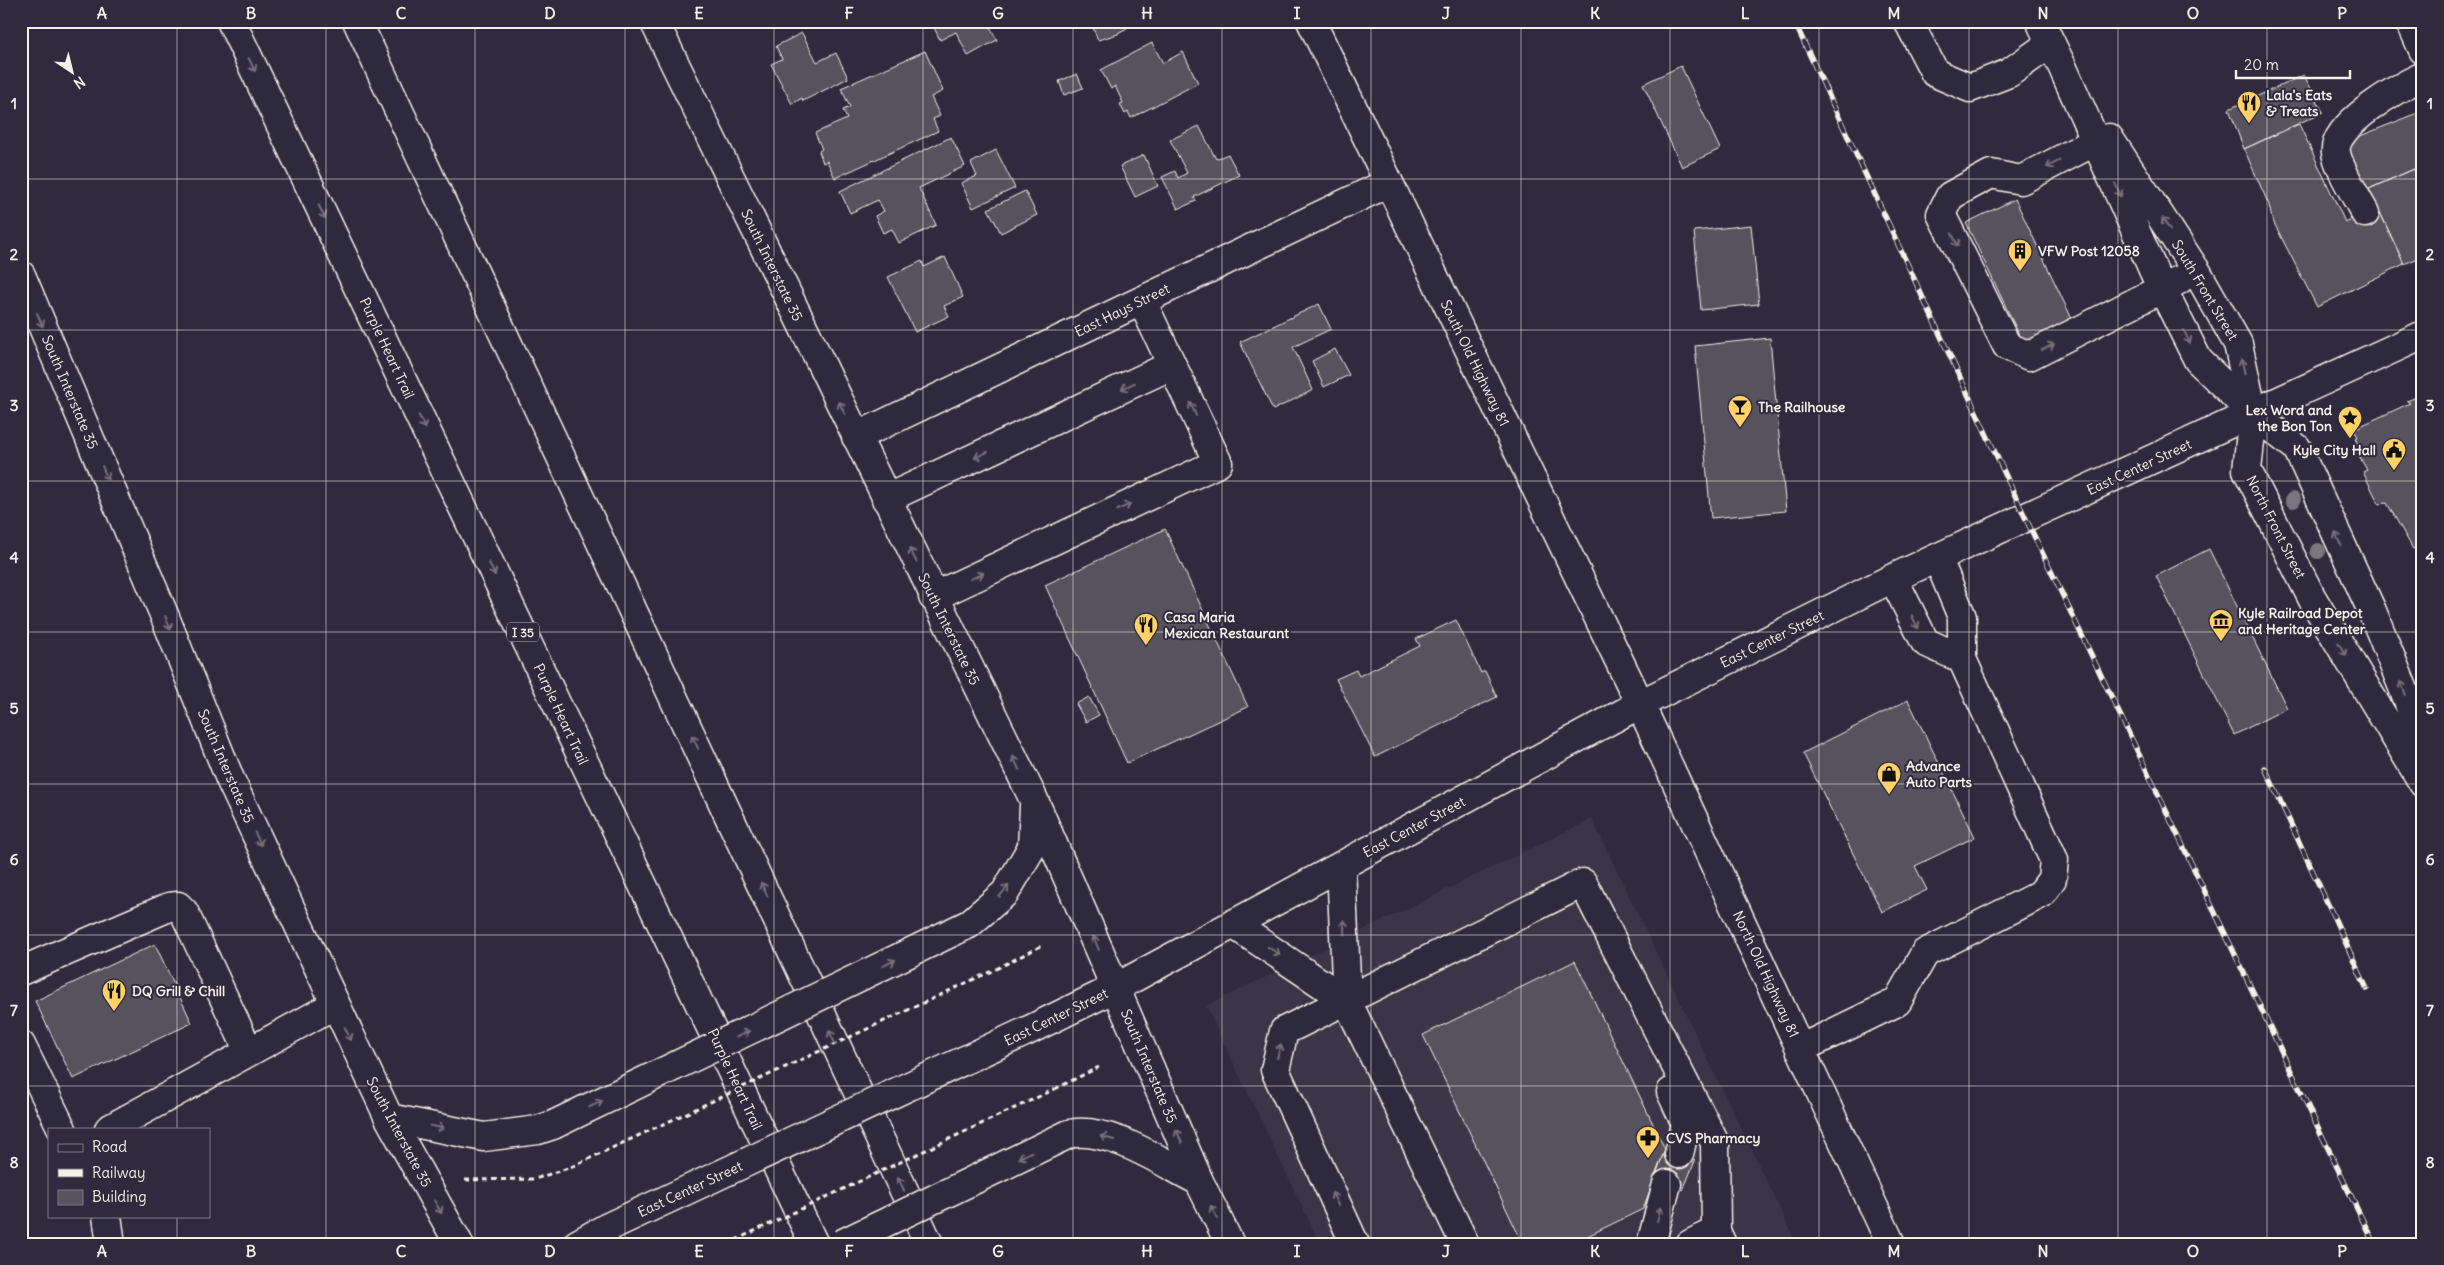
<svg xmlns="http://www.w3.org/2000/svg" width="2444" height="1265" viewBox="0 0 2444 1265" font-family="Delius,sans-serif">
<rect width="100%" height="100%" fill="#2f2a3d"/>
<filter id="ink" filterUnits="userSpaceOnUse"><feTurbulence type="fractalNoise" baseFrequency=".02" numOctaves="2"/><feDisplacementMap in="SourceGraphic" scale="10" xChannelSelector="R" yChannelSelector="G"/><feConvolveMatrix kernelMatrix="1 2 1 2 8 2 1 2 1" color-interpolation-filters="sRGB"/></filter>
<g filter="url(#ink)">
<path fill="#3b3647" d="M1592,819l205,425h-477l-114,-238z"/>
<path fill="#56525f" stroke="#f4f1e8" d="M931,21h56l10,19 -29,16 -12,-24 -16,8z
M1090,21h46l-10,5 1,2 -9,5v1l-20,6z
M802,33l15,29 19,-9 12,25 -45,23 -1,-3 -10,6 -21,-40 11,-5 -6,-13z
M1152,43l11,20 20,-11 15,31 -67,35 -3,-6 -3,2 -5,-10 3,-1 -8,-17 -4,3 -10,-19z
M925,51l18,40 -12,6 9,19 -7,3 5,12 -103,47 -8,-17 -4,2 -4,-12 3,-2 -7,-16 32,-14 -4,-9 7,-3 -9,-19z
M1681,66l39,83 -38,18 -39,-83z
M1077,74l6,14 -19,7 -5,-14z
M2304,75l19,37 -79,37 -15,-40z
M2423,111v77l-9,-19 -50,22 -19,-49z
M2299,124l46,98 33,-14 26,56 -87,43 -45,-88 -3,-14 -25,-56z
M1199,126l17,33 12,-5 11,21 -45,22 2,4 -18,8 -16,-32 13,-6 3,7 9,-5 -17,-33z
M951,137l14,29 -46,22 17,37 -37,18 -7,-14 -9,4 -8,-17 9,-5 -6,-11 -28,13 -10,-22z
M996,150l19,38 -42,20 -12,-25 16,-7 -6,-13z
M1144,155l14,31 -23,11 -15,-31z
M2414,169l9,19v68l-19,8 -35,-75z
M1025,191l12,24 -36,18 -13,-24z
M2015,199l58,122 -49,24 -58,-122z
M1751,225l8,79 -58,6 -7,-79z
M945,257l18,40 -19,9 5,10 -34,16 -27,-55 34,-16 2,6z
M1319,304l12,25 -38,18 20,43 -40,20 -33,-68z
M1770,338l16,173 -75,7 -16,-172z
M1335,349l14,26 -25,12 -12,-26z
M2423,394v151l-10,4 -26,-46 -8,1 -16,-32 4,-2 -13,-23 4,-3 -3,-6 3,-1 -4,-8 56,-26 -3,-2z
M1165,529l83,178 -121,56 -82,-178z
M2209,549l78,159 -53,27 -78,-159z
M1456,620l25,53 4,-2 12,26 -122,60 -39,-78 20,-9 3,6 61,-30 -4,-7z
M1089,697l10,18 -13,7 -10,-18z
M1908,700l67,137 -60,29 12,24 -45,22 -79,-159z
M155,944l37,79 -119,56 -38,-78z
M1575,961l90,188 -22,60 -72,35h-48l-100,-209z
M1665,1149l30,12 -12,29 -29,-10z"/>
<g fill="none" stroke-linecap="round" stroke-linejoin="round">
<defs>
<path id="minor" d="M1311,21l329,683 251,540
M1908,21l27,52 35,15 39,-15 42,-30
M2040,21l22,45 92,206 44,88 55,54 44,34 75,163 36,89 15,51
M2410,21l13,29
M2109,138l88,134 41,72 15,70 -6,56 65,128 111,185
M2096,141l-75,39 -30,-6 -41,22 -9,18 66,132 22,10 150,-76
M2365,213c-8,-15 -26,-44 -29,-60 -5,-28 65,-67 87,-77
M856,437l532,-254
M886,499l286,-134
M1893,578l32,64 37,17
M933,597l285,-134 -76,-162
M1233,924l114,77 -6,-135
M21,971l148,-64 9,-1 6,6 65,140 -140,77
M1347,1001l118,243
M21,1045l41,84
M1800,1049l97,-47 28,-49 116,-59 11,-15 2,-19 -92,-201v-42l-24,-58
M249,1052l85,-47
M1671,1092l15,32 -7,30
M107,1216l4,28
M1355,1244l-80,-174 9,-39 299,-148 132,260 1,88 6,13
M1651,1244l16,-60
M1690,1244l26,-13"/>
<path id="major" d="M654,21l380,779 165,381 31,63
M21,275l144,342 65,162 159,339 70,126
M969,924l36,-31 27,-46 2,-41
M1027,1031l88,-43 525,-284 253,-126 530,-243
M389,1118l95,19 54,-7 15,-5
M1069,1134c39,-9 95,30 130,47
M577,1244l29,-16"/>
<path id="highway" d="M231,21l583,1223
M357,21l572,1223"/>
</defs>
<use href="#minor" stroke="#f4f1e8" stroke-width="31"/>
<use href="#major" stroke="#f4f1e8" stroke-width="31"/>
<use href="#highway" stroke="#f4f1e8" stroke-width="31"/>
<path stroke="#f4f1e8" stroke-width="3" stroke-dasharray="5 4" stroke-linecap="butt" d="M996,969l45,-23
M1055,1089l44,-22
M465,1180l70,-1 36,-12"/>
<use href="#minor" stroke="#2f2a3d" stroke-width="28"/>
<use href="#major" stroke="#2f2a3d" stroke-width="28"/>
<use href="#highway" stroke="#2f2a3d" stroke-width="28"/>
<defs>
<path id="rail" d="M1794,21l232,498 348,725
M2265,768l102,221"/>
</defs>
<use href="#rail" stroke="#f4f1e8" stroke-width="5.5"/>
<use href="#rail" stroke="#2f2a3d" stroke-width="4" stroke-dasharray="11" stroke-linecap="butt"/>
<defs>
<path id="major-bridge" d="M553,1125l416,-201
M606,1228l421,-197
M841,1244l228,-110"/>
</defs>
<use href="#major-bridge" stroke="#f4f1e8" stroke-width="31" stroke-linecap="butt"/>
<path stroke="#f4f1e8" stroke-width="3" stroke-dasharray="5 4" stroke-linecap="butt" d="M571,1167l425,-198
M727,1244l328,-155"/>
<use href="#major-bridge" stroke="#2f2a3d" stroke-width="28"/>
</g>
<g fill="#7a757e">
<circle cx="2293" cy="500" r="8"/>
<circle cx="2318" cy="551" r="8"/>
</g>
<defs><path id="oneway-shaft" d="M-6 0H5M1.5-3L5.5 0L1.5 3" fill="none" stroke-width="1.6" stroke-linecap="round" stroke-linejoin="round" transform="scale(1.25)"/></defs>
<g stroke="#747079">
<use href="#oneway-shaft" transform="translate(252 65) rotate(64)"/>
<use href="#oneway-shaft" transform="translate(2053 164) rotate(153)"/>
<use href="#oneway-shaft" transform="translate(2118 190) rotate(66)"/>
<use href="#oneway-shaft" transform="translate(322 212) rotate(64)"/>
<use href="#oneway-shaft" transform="translate(2166 224) rotate(-123)"/>
<use href="#oneway-shaft" transform="translate(1955 240) rotate(63)"/>
<use href="#oneway-shaft" transform="translate(40 320) rotate(67)"/>
<use href="#oneway-shaft" transform="translate(2187 337) rotate(64)"/>
<use href="#oneway-shaft" transform="translate(2048 347) rotate(-27)"/>
<use href="#oneway-shaft" transform="translate(2243 366) rotate(-103)"/>
<use href="#oneway-shaft" transform="translate(1128 386) rotate(155)"/>
<use href="#oneway-shaft" transform="translate(842 408) rotate(-116)"/>
<use href="#oneway-shaft" transform="translate(1193 409) rotate(-115)"/>
<use href="#oneway-shaft" transform="translate(422 422) rotate(65)"/>
<use href="#oneway-shaft" transform="translate(981 455) rotate(155)"/>
<use href="#oneway-shaft" transform="translate(105 473) rotate(67)"/>
<use href="#oneway-shaft" transform="translate(1124 507) rotate(-25)"/>
<use href="#oneway-shaft" transform="translate(2338 539) rotate(-115)"/>
<use href="#oneway-shaft" transform="translate(913 555) rotate(-116)"/>
<use href="#oneway-shaft" transform="translate(492 569) rotate(65)"/>
<use href="#oneway-shaft" transform="translate(977 576) rotate(-25)"/>
<use href="#oneway-shaft" transform="translate(1915 622) rotate(64)"/>
<use href="#oneway-shaft" transform="translate(168 623) rotate(68)"/>
<use href="#oneway-shaft" transform="translate(2342 649) rotate(59)"/>
<use href="#oneway-shaft" transform="translate(2403 688) rotate(-112)"/>
<use href="#oneway-shaft" transform="translate(695 742) rotate(-115)"/>
<use href="#oneway-shaft" transform="translate(1016 763) rotate(-116)"/>
<use href="#oneway-shaft" transform="translate(258 839) rotate(65)"/>
<use href="#oneway-shaft" transform="translate(764 889) rotate(-115)"/>
<use href="#oneway-shaft" transform="translate(1004 891) rotate(-52)"/>
<use href="#oneway-shaft" transform="translate(1344 927) rotate(-92)"/>
<use href="#oneway-shaft" transform="translate(1096 943) rotate(-113)"/>
<use href="#oneway-shaft" transform="translate(1274 951) rotate(34)"/>
<use href="#oneway-shaft" transform="translate(889 963) rotate(-26)"/>
<use href="#oneway-shaft" transform="translate(348 1034) rotate(64)"/>
<use href="#oneway-shaft" transform="translate(743 1034) rotate(-26)"/>
<use href="#oneway-shaft" transform="translate(832 1037) rotate(-115)"/>
<use href="#oneway-shaft" transform="translate(1279 1051) rotate(-76)"/>
<use href="#oneway-shaft" transform="translate(596 1104) rotate(-26)"/>
<use href="#oneway-shaft" transform="translate(437 1127) rotate(11)"/>
<use href="#oneway-shaft" transform="translate(1179 1136) rotate(-113)"/>
<use href="#oneway-shaft" transform="translate(1107 1138) rotate(-164)"/>
<use href="#oneway-shaft" transform="translate(1025 1155) rotate(154)"/>
<use href="#oneway-shaft" transform="translate(901 1184) rotate(-115)"/>
<use href="#oneway-shaft" transform="translate(1335 1199) rotate(-115)"/>
<use href="#oneway-shaft" transform="translate(438 1207) rotate(61)"/>
<use href="#oneway-shaft" transform="translate(1214 1212) rotate(-117)"/>
<use href="#oneway-shaft" transform="translate(1659 1214) rotate(-75)"/>
</g>
</g>
<path fill="none" stroke="#f4f1e8" stroke-width="1" stroke-opacity="0.55" d="M177,21v1108M326,21v1223M475,21v1223M625,21v1223M774,21v1223M923,21v1223M1073,21v1223M1222,21v1223M1371,21v1223M1521,21v1223M1670,21v1223M1819,21v1223M1969,21v1223M2118,21v1223M2267,21v1223M21,179h2402M21,330h2402M21,481h2402M21,632h2402M21,784h2402M21,935h2402M21,1086h2402M177,1216v28"/>
<defs>
<symbol id="restaurant-pin" viewBox="-11 -11 22 30"><path d="M0 17L-7.5 6A9.5 9.5 0 1 1 7.5 6Z" fill="#ffd166" stroke="#2f2a3d"/><path d="M-5-6h1v4h1v-4h1v4h1v-4h1v5L-1.5 .5V6h-2V.5L-5-1ZM5-6V6H3V1.5H1.5Q1.5-4 5-6Z" fill="#111"/></symbol>
<symbol id="building-pin" viewBox="-11 -11 22 30"><path d="M0 17L-7.5 6A9.5 9.5 0 1 1 7.5 6Z" fill="#ffd166" stroke="#2f2a3d"/><path d="M-4-6H4V6H1V3H-1V6H-4ZM-2.5-4.3h1.7v1.8h-1.7ZM.8-4.3h1.7v1.8H.8ZM-2.5-1h1.7V.8h-1.7ZM.8-1h1.7V.8H.8Z" fill="#111"/></symbol>
<symbol id="bar-pin" viewBox="-11 -11 22 30"><path d="M0 17L-7.5 6A9.5 9.5 0 1 1 7.5 6Z" fill="#ffd166" stroke="#2f2a3d"/><path d="M-6-5H6L.8 .8V4.5H3.5V6h-7V4.5H-.8V.8Z" fill="#111"/></symbol>
<symbol id="sight-pin" viewBox="-11 -11 22 30"><path d="M0 17L-7.5 6A9.5 9.5 0 1 1 7.5 6Z" fill="#ffd166" stroke="#2f2a3d"/><path d="M0-6L1.8-2.2L6-1.7L2.9 1.2L3.7 5.4L0 3.3L-3.7 5.4L-2.9 1.2L-6-1.7L-1.8-2.2Z" fill="#111"/></symbol>
<symbol id="civic-pin" viewBox="-11 -11 22 30"><path d="M0 17L-7.5 6A9.5 9.5 0 1 1 7.5 6Z" fill="#ffd166" stroke="#2f2a3d"/><path d="M-.6-6.5H3V-4.5H.6V-3L4-1V1h2V6H-6V1h2V-1L-.6-3ZM-1.2 2.5V6h2.4V2.5Z" fill="#111"/></symbol>
<symbol id="museum-pin" viewBox="-11 -11 22 30"><path d="M0 17L-7.5 6A9.5 9.5 0 1 1 7.5 6Z" fill="#ffd166" stroke="#2f2a3d"/><path d="M0-6L6-3V-2H-6V-3ZM-5-1h2V3h-2ZM-1-1h2V3h-2ZM3-1h2V3H3ZM-6 4H6V6H-6Z" fill="#111"/></symbol>
<symbol id="shop-pin" viewBox="-11 -11 22 30"><path d="M0 17L-7.5 6A9.5 9.5 0 1 1 7.5 6Z" fill="#ffd166" stroke="#2f2a3d"/><path d="M-5-2.5h2.3a2.7 3.5 0 0 1 5.4 0H5L5.5 6h-11ZM-1.5-2.5h3a1.5 2.3 0 0 0-3 0Z" fill="#111"/></symbol>
<symbol id="pharmacy-pin" viewBox="-11 -11 22 30"><path d="M0 17L-7.5 6A9.5 9.5 0 1 1 7.5 6Z" fill="#ffd166" stroke="#2f2a3d"/><path d="M-2-6h4v4h4v4h-4v4h-4v-4h-4v-4h4Z" fill="#111"/></symbol>
</defs>
<g fill-rule="evenodd">
<use href="#restaurant-pin" x="2235" y="89" width="28" height="38"/>
<use href="#building-pin" x="2006" y="237" width="28" height="38"/>
<use href="#bar-pin" x="1726" y="393" width="28" height="38"/>
<use href="#sight-pin" x="2336" y="404" width="28" height="38"/>
<use href="#civic-pin" x="2380" y="436" width="28" height="38"/>
<use href="#museum-pin" x="2207" y="607" width="28" height="38"/>
<use href="#restaurant-pin" x="1132" y="611" width="28" height="38"/>
<use href="#shop-pin" x="1875" y="760" width="28" height="38"/>
<use href="#restaurant-pin" x="100" y="977" width="28" height="38"/>
<use href="#pharmacy-pin" x="1634" y="1124" width="28" height="38"/>
</g>
<g text-anchor="middle" dominant-baseline="central" stroke-width="4" stroke-linejoin="round" paint-order="stroke">
<rect fill="#2f2a3d" stroke="#b9b5b5" stroke-width="1" x="507" y="622.5" width="32" height="19" rx="4"/>
<g font-size="12" font-weight="bold" fill="#f4f1e8">
<text x="523" y="632">I 35</text>
</g>
<g font-size="14" font-weight="bold" fill="#f4f1e8" stroke="#2f2a3d" text-anchor="start">
<text x="2266" y="95">Lala's Eats<tspan x="2266" dy="16">&amp; Treats</tspan></text>
<text x="2038" y="251">VFW Post 12058</text>
<text x="1758" y="407">The Railhouse</text>
<text x="2332" y="410" text-anchor="end">Lex Word and<tspan x="2332" dy="16">the Bon Ton</tspan></text>
<text x="2376" y="450" text-anchor="end">Kyle City Hall</text>
<text x="2238" y="613">Kyle Railroad Depot<tspan x="2238" dy="16">and Heritage Center</tspan></text>
<text x="1164" y="617">Casa Maria<tspan x="1164" dy="16">Mexican Restaurant</tspan></text>
<text x="1906" y="766">Advance<tspan x="1906" dy="16">Auto Parts</tspan></text>
<text x="132" y="991">DQ Grill &amp; Chill</text>
<text x="1666" y="1138">CVS Pharmacy</text>
</g>
<g font-size="14" fill="#f4f1e8" stroke="#2f2a3d">
<text transform="translate(772 265) rotate(64)">South Interstate 35</text>
<text transform="translate(2205 290) rotate(59)">South Front Street</text>
<text transform="translate(1122 310) rotate(-26)">East Hays Street</text>
<text transform="translate(387 348) rotate(65)">Purple Heart Trail</text>
<text transform="translate(1475 363) rotate(64)">South Old Highway 81</text>
<text transform="translate(70 392) rotate(67)">South Interstate 35</text>
<text transform="translate(2139 467) rotate(-25)">East Center Street</text>
<text transform="translate(2276 527) rotate(63)">North Front Street</text>
<text transform="translate(949 629) rotate(64)">South Interstate 35</text>
<text transform="translate(1772 639) rotate(-26)">East Center Street</text>
<text transform="translate(561 714) rotate(65)">Purple Heart Trail</text>
<text transform="translate(226 766) rotate(67)">South Interstate 35</text>
<text transform="translate(1414 827) rotate(-28)">East Center Street</text>
<text transform="translate(1766 974) rotate(65)">North Old Highway 81</text>
<text transform="translate(1056 1017) rotate(-26)">East Center Street</text>
<text transform="translate(1149 1066) rotate(67)">South Interstate 35</text>
<text transform="translate(735 1079) rotate(65)">Purple Heart Trail</text>
<text transform="translate(399 1132) rotate(62)">South Interstate 35</text>
<text transform="translate(690 1189) rotate(-25)">East Center Street</text>
</g>
</g>
<rect width="2444" height="1265" fill="none" stroke="#2f2a3d" stroke-width="55"/>
<rect x="48" y="1128" width="162" height="90" fill="#2f2a3d" stroke="#7e7a81"/>
<rect x="58" y="1144" width="25" height="8" fill="#2f2a3d" stroke="#7e7a81"/>
<text x="92" y="1152" font-size="15" fill="#f4f1e8">Road</text>
<rect x="58" y="1169" width="25" height="8" fill="#f4f1e8" stroke="#7e7a81"/>
<text x="92" y="1178" font-size="15" fill="#f4f1e8">Railway</text>
<rect x="58" y="1190" width="25" height="15" fill="#56525f" stroke="#7e7a81"/>
<text x="92" y="1202" font-size="15" fill="#f4f1e8">Building</text>
<g transform="translate(72 72) rotate(145)" stroke="#2f2a3d" stroke-width="4" paint-order="stroke">
<path d="M0-4L9 19L0 12L-9 19Z" fill="#f4f1e8"/>
<text y="-8" font-size="14" font-weight="bold" text-anchor="middle" fill="#f4f1e8">N</text>
</g>
<path d="M2236 70v8h114v-8" fill="none" stroke="#f4f1e8" stroke-width="2.5"/>
<text x="2244" y="70" font-size="15" fill="#f4f1e8" stroke="#2f2a3d" stroke-width="4" paint-order="stroke">20 m</text>
<rect x="28" y="28" width="2388" height="1210" fill="none" stroke="#f4f1e8" stroke-width="2"/>
<g font-size="16" text-anchor="middle" font-weight="bold" fill="#f4f1e8">
<text x="102" y="19">A</text>
<text x="251" y="19">B</text>
<text x="401" y="19">C</text>
<text x="550" y="19">D</text>
<text x="699" y="19">E</text>
<text x="849" y="19">F</text>
<text x="998" y="19">G</text>
<text x="1147" y="19">H</text>
<text x="1297" y="19">I</text>
<text x="1446" y="19">J</text>
<text x="1595" y="19">K</text>
<text x="1745" y="19">L</text>
<text x="1894" y="19">M</text>
<text x="2043" y="19">N</text>
<text x="2193" y="19">O</text>
<text x="2342" y="19">P</text>
<text x="14" y="109">1</text>
<text x="2430" y="109">1</text>
<text x="14" y="260">2</text>
<text x="2430" y="260">2</text>
<text x="14" y="411">3</text>
<text x="2430" y="411">3</text>
<text x="14" y="563">4</text>
<text x="2430" y="563">4</text>
<text x="14" y="714">5</text>
<text x="2430" y="714">5</text>
<text x="14" y="865">6</text>
<text x="2430" y="865">6</text>
<text x="14" y="1016">7</text>
<text x="2430" y="1016">7</text>
<text x="14" y="1168">8</text>
<text x="2430" y="1168">8</text>
<text x="102" y="1257">A</text>
<text x="251" y="1257">B</text>
<text x="401" y="1257">C</text>
<text x="550" y="1257">D</text>
<text x="699" y="1257">E</text>
<text x="849" y="1257">F</text>
<text x="998" y="1257">G</text>
<text x="1147" y="1257">H</text>
<text x="1297" y="1257">I</text>
<text x="1446" y="1257">J</text>
<text x="1595" y="1257">K</text>
<text x="1745" y="1257">L</text>
<text x="1894" y="1257">M</text>
<text x="2043" y="1257">N</text>
<text x="2193" y="1257">O</text>
<text x="2342" y="1257">P</text>
</g>
</svg>
